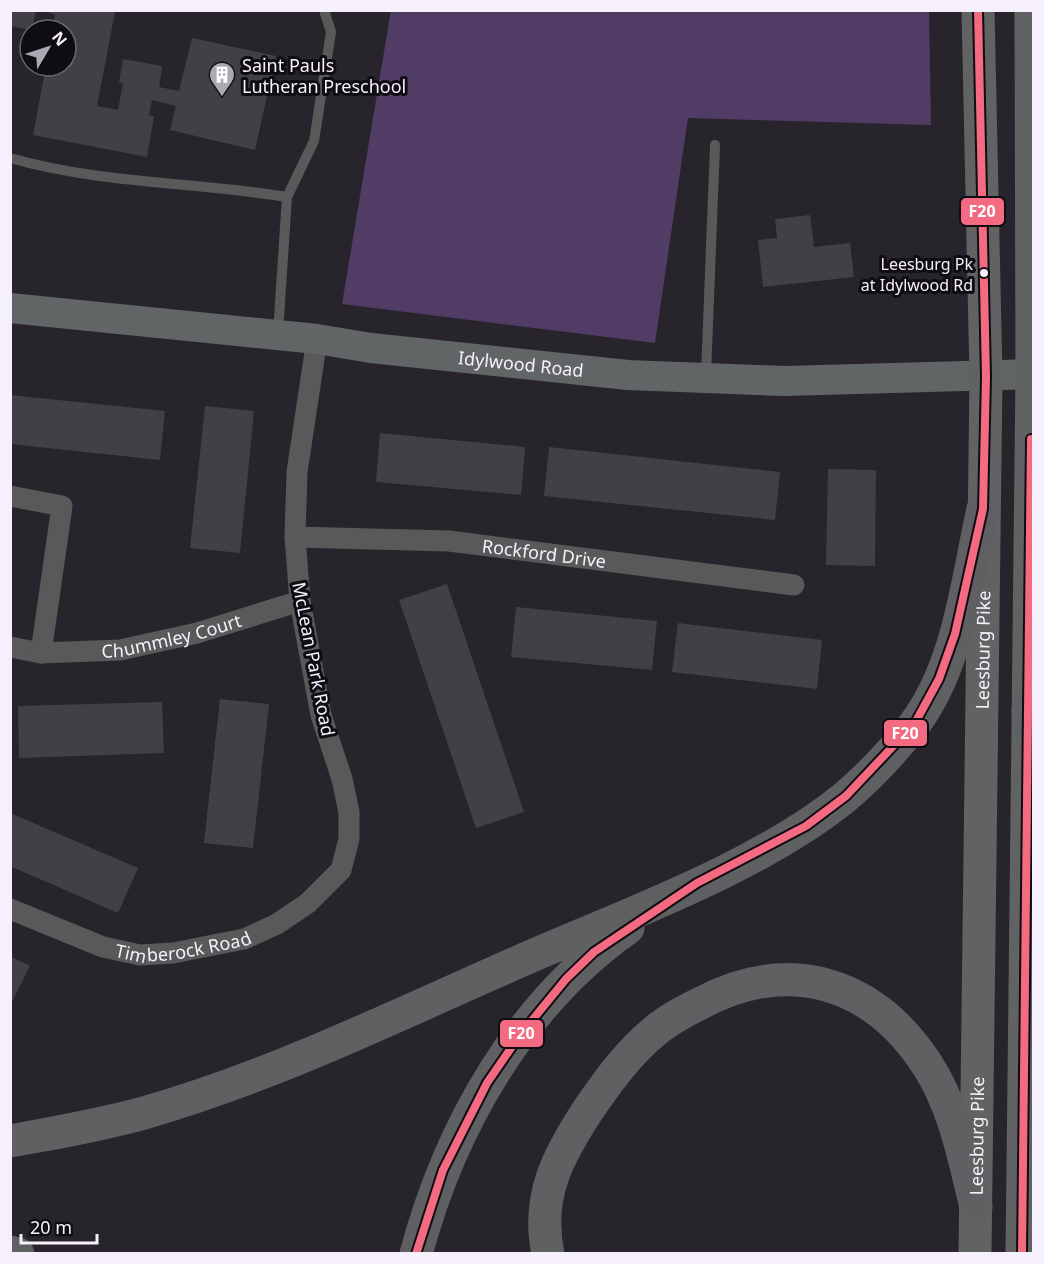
<svg xmlns="http://www.w3.org/2000/svg" width="1044" height="1264" viewBox="0 0 1044 1264" font-family="'Noto Sans',sans-serif">
<rect width="100%" height="100%" fill="#28242c"/>
<path fill="#513c65" d="M391,10l538,1 2,114 -243,-7 -33,225 -313,-39z"/>
<path fill="#423f46" d="M10,10h26l-4,20 -22,-4z
M41,10l74,2 -18,94 21,4 5,-27 -4,-1 4,-23 39,7 -3,21 20,4 13,-53 84,18 -21,94 -85,-20 6,-24 -24,-6 -3,15 5,1 -7,41 -114,-22 13,-69h20v-36h-14l3,-15z
M810,215l4,32 36,-4 4,34 -91,10 -5,-47 19,-2 -2,-19z
M10,395l155,16 -5,49 -150,-16z
M205,406l49,5 -14,142 -50,-5z
M380,433l145,14 -4,48 -145,-13z
M549,447l231,25 -5,48 -231,-24z
M828,469l48,1 -1,96 -49,-1z
M447,584l77,228 -48,16 -77,-228z
M516,607l141,14 -5,49 -141,-13z
M678,623l144,17 -5,49 -145,-17z
M220,699l49,5 -16,144 -49,-5z
M162,702l2,51 -145,5 -1,-52z
M10,813l128,55 -20,45 -108,-47z
M10,956l20,10 -20,40z"/>
<g fill="none" stroke-linecap="round" stroke-linejoin="round">
<path stroke="#575a59" stroke-width="10" d="M10,158c91,26 185,24 277,39
M278,333l9,-136 27,-56 17,-109 -7,-22
M706,375l9,-230"/>
<g stroke="#575a59" stroke-width="21">
<path d="M10,496l52,10 -21,147 -31,-6"/>
<path id="s1" d="M295,537l154,4 345,44"/>
<path id="s2" d="M41,653l79,-3 77,-17 103,-32"/>
<path id="s3" d="M10,909l93,38 37,8 33,-2 71,-14 33,-15 31,-21 33,-33 8,-31v-27l-7,-33 -21,-64 -21,-114 -5,-64 2,-65 20,-133"/>
</g>
<path stroke="#626565" stroke-width="30" id="s4" d="M10,308l307,31 54,9 257,27 157,6 249,-7"/>
<g stroke="#616363" stroke-width="33">
<path id="s5" d="M975,1254l11,-877 -8,-367"/>
<path d="M1022,1254l10,-880 -1,-364"/>
</g>
<path stroke="#5e6062" stroke-width="33" d="M1028,711l6,36
M10,1141c45,-8 90,-16 134,-28 129,-37 251,-97 374,-151 104,-46 238,-93 326,-164 25,-21 49,-47 69,-72 46,-59 54,-146 70,-217
M10,1252l8,2
M416,1254c34,-127 104,-250 212,-326
M548,1254c-12,-58 10,-98 40,-144 20,-29 40,-57 67,-79 14,-12 30,-20 46,-28 89,-47 173,-21 227,63 27,42 36,93 48,141"/>
<defs>
<path id="bus-1" d="M416,1254l27,-84 44,-87 33,-48 46,-56 28,-27 103,-69 109,-57 40,-30 69,-73 24,-44 16,-45 28,-125 3,-132 -8,-367
M1022,1254l9,-815"/>
</defs>
<use href="#bus-1" stroke="#0f0c13" stroke-width="12"/>
<use href="#bus-1" stroke="#f46a80" stroke-width="8"/>
</g>
<defs>
<symbol id="building-pin" viewBox="-11 -11 22 30"><path d="M0 17L-7.5 6A9.5 9.5 0 1 1 7.5 6Z" fill="#ada9b3" stroke="#0f0c13"/><path d="M-4-6H4V6H1V3H-1V6H-4ZM-2.5-4.3h1.7v1.8h-1.7ZM.8-4.3h1.7v1.8H.8ZM-2.5-1h1.7V.8h-1.7ZM.8-1h1.7V.8H.8Z" fill="#fff"/></symbol>
</defs>
<g fill-rule="evenodd">
<use href="#building-pin" x="207" y="60" width="30" height="40"/>
</g>
<circle fill="#f5f0fb" stroke="#0f0c13" stroke-width="2" cx="984" cy="273" r="5"/>
<g text-anchor="middle" dominant-baseline="central" stroke-width="6" stroke-linejoin="round" paint-order="stroke">
<g font-size="16" fill="#f5f0fb" stroke="#0f0c13" text-anchor="end">
<text x="973" y="264">Leesburg Pk<tspan x="973" dy="21">at Idylwood Rd</tspan></text>
</g>
<g font-size="18" fill="#f5f0fb" stroke="#0f0c13" text-anchor="start">
<text x="242" y="65">Saint Pauls<tspan x="242" dy="21">Lutheran Preschool</tspan></text>
</g>
<g font-size="18" fill="#f5f0fb" stroke="#0f0c13">
<text stroke="none"><textPath href="#s4" startOffset="514">Idylwood Road</textPath></text>
<text stroke="none"><textPath href="#s1" startOffset="250">Rockford Drive</textPath></text>
<text stroke="none"><textPath href="#s2" startOffset="132">Chummley Court</textPath></text>
<text stroke="none"><textPath href="#s5" startOffset="604">Leesburg Pike</textPath></text>
<text transform="translate(314 659) rotate(79)">McLean Park Road</text>
<text stroke="none"><textPath href="#s3" startOffset="182">Timberock Road</textPath></text>
<text stroke="none"><textPath href="#s5" startOffset="118">Leesburg Pike</textPath></text>
</g>
</g>
<g stroke="#0f0c13" stroke-width="2">
<rect x="960" y="197" width="45" height="29" rx="6" fill="#f46a80"/>
<rect x="883" y="719" width="45" height="28" rx="6" fill="#f46a80"/>
<rect x="499" y="1019" width="45" height="29" rx="6" fill="#f46a80"/>
</g>
<g font-size="16" text-anchor="middle" font-weight="bold" fill="#fff">
<text x="982" y="217">F20</text>
<text x="905" y="739">F20</text>
<text x="521" y="1039">F20</text>
</g>
<rect width="1044" height="1264" fill="none" stroke="#f5f0fb" stroke-width="24"/>
<g transform="translate(48 48) rotate(51)"><circle r="28" fill="#0f0c13" stroke="#6b6770" stroke-width="1.5"/>
<path d="M0-4.5L10 22L0 15L-10 22Z" fill="#ada9b3"/>
<text y="-9" font-size="16" font-weight="bold" text-anchor="middle" fill="#f5f0fb">N</text>
</g>
<path d="M21 1234v9h76v-9" fill="none" stroke="#f5f0fb" stroke-width="3"/>
<text x="30" y="1234" font-size="18" fill="#f5f0fb" stroke="#0f0c13" stroke-width="4.5" paint-order="stroke">20 m</text>
</svg>
